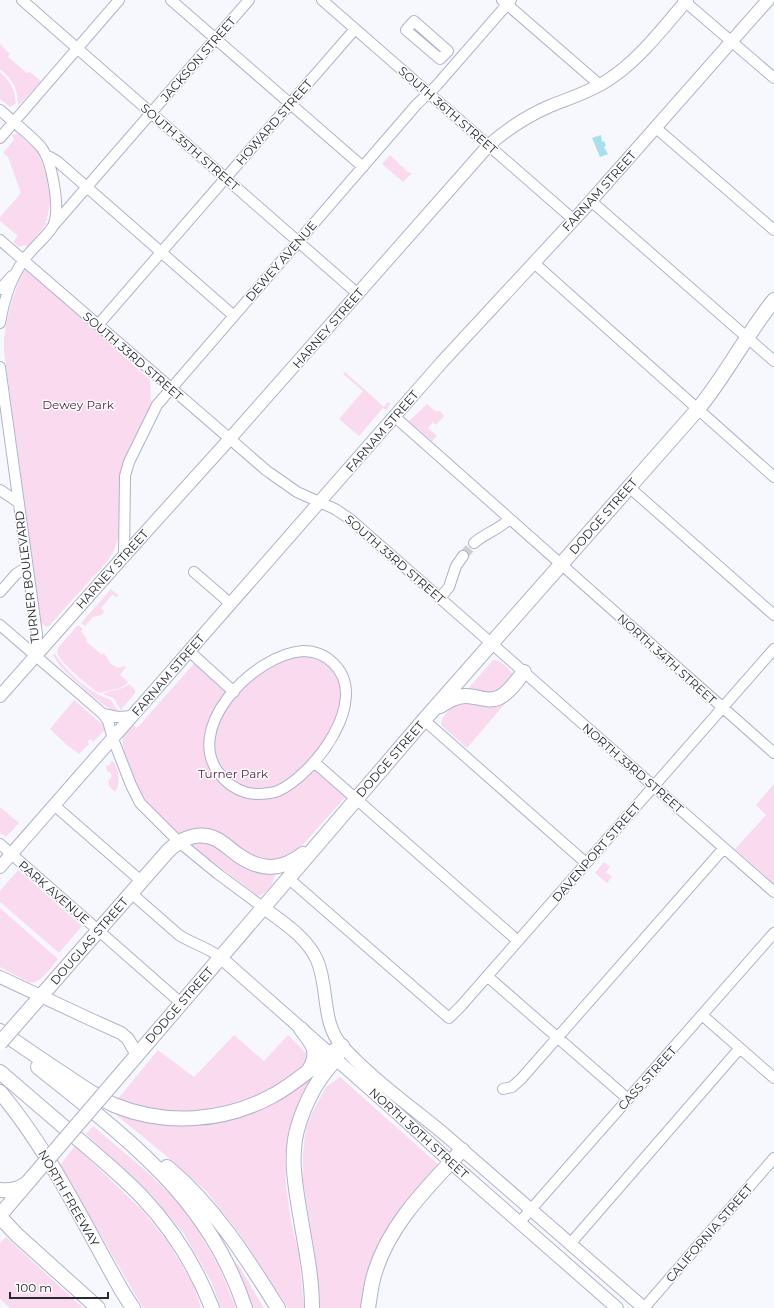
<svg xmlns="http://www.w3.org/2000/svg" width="774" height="1308" viewBox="0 0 774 1308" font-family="Montserrat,sans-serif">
<rect width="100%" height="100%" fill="#f7f8fd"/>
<path fill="#f9daef" d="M0,44l10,10 -2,3 19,16 3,-1 11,9 -22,24 -1,-1c-1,-18 -5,-23 -18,-35z
M0,72c11,11 14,15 16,31l-6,4 -10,-8z
M17,133l21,19 14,41 -6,31 -19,24 -1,-3 -7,2 -6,-5 5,-6 -18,-15v-4l21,-24 -13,-36 -5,-4 11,-13 -2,-6 3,1z
M390,155l18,17 4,1 -9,9 -21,-18z
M26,270l4,2 120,108 1,24 -2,6 -21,42 -7,19v59l-7,20 -5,9 -61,68 -5,-2 -2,-3 -37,-271c-1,-28 9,-53 18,-79z
M345,372l39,35 4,-5 3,2 -3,2 1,1 -3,3 -3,-2 -24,28 -20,-17 24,-28 -20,-17z
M427,404l8,7h5l4,5 -8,9 -3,-3 -5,6 9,8 -5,5 -23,-20z
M111,589l7,6v1l-2,1 -3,-3 -12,14 3,3 -2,4 -9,2 -8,9 -4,-3z
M78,625l5,4 -2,2 6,8 -1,2 16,14 2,-2 7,11 7,4 7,-2 1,1 -6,8 8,7 -2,3 -6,3 -21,5c-8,-5 -39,-30 -41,-39 -1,-2 0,-4 0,-6z
M295,652l36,9 15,38 -32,63 35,31 -75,84c0,7 -9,18 -16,19 -6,-4 -12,-9 -17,-13 -18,-14 -36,-27 -53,-42 -14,-12 -29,-23 -40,-37 -9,-11 -29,-54 -25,-68 2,-5 6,-8 9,-12l5,4 61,-69 36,32 12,-11z
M55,654c10,14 23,29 39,38 5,4 12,5 17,8l7,11 -1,1c-11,-2 -46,-35 -55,-44 -3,-4 -6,-8 -9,-13z
M493,660c7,-1 17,9 20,15l-15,21 -31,-6z
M523,683l-56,65 -26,-23c0,-10 11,-18 20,-22l25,-1z
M129,684l6,6v3l-14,17 -8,-12 -10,-4c9,-5 18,-3 26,-10z
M74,700l29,25 2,5 -12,12 -3,-3 -2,2 1,3 -10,10 -11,-8 -18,-17z
M110,761h3c6,7 8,23 2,31l-6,-6 -1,-6 2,-1 2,-3 -2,-4 -3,-1 -1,-5 1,-1 2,1 2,-3z
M774,784v100l-39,-35 31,-34 -10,-10z
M0,807l19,16 -13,14 -6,-4z
M604,862l6,5 -4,5 6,5 -5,6 -12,-10z
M18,870l64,56 -23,27 -59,-51v-11z
M0,908l58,51c-7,8 -18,27 -30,23l-28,-15z
M234,1035l30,26 24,-26 18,18 2,9 -24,21 -27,14 -29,10 -27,5 -29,1 -55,-13 41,-50 36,27z
M318,1072l-15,25 -14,33 -4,28 1,28 5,35 8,34 5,53h-16l-49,-75 -32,-41 -32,-29 -66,-54 99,12z
M340,1077l100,89 -48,60 -29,82h-43l-6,-59 -11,-68v-29l3,-24 6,-15 14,-26z
M93,1126l53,45 31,30 20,28 22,38 17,41h-15l-9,-25 -28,-49 -35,-42 -63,-58z
M75,1146l67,64 26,32 26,44 7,22h-58l-83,-143z
M6,1237l77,71h-73l-10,-9v-56z
M235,1262l4,4 25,42h-11z"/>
<path fill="#a7dfef" d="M601,135l1,7 2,-1 2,5 -2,1 4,7 -8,3 -8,-19z"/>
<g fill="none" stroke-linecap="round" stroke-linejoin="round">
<path stroke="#cdcfd4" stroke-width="10" stroke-dasharray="10 5" stroke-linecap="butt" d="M463,556l11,-13"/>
<defs>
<path id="minor" d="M22,0l336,294
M171,0l192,167
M322,0l252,220
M502,0l98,85
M683,0l91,78
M414,21l34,30 -8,8 -34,-29z
M0,110c12,11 31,25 41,37 11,14 20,62 12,79 -4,8 -20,22 -26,30 -15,18 -23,43 -27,67
M656,128l118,102
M0,138l119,-138
M47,157h3l7,4 177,155
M591,201l183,160
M53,226l196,-226
M0,240l267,231
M534,263l240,214
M0,289l12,-13
M98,325l257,-296
M0,367l37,267 -1,21
M395,417l379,336
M270,473l27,19 38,17 15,10 424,373
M629,487l145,128
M0,490l18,12
M474,543c11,-10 25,-13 35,-24
M124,556l1,-80 4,-14 28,-57 260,-301 20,-19 74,-85
M194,572l37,32
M0,592l16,-18 11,-7
M440,598l9,-11 7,-21 7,-10
M0,625l103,89 5,7 5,18 18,46 9,18 39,39 39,32 46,34
M189,651l45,41
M303,651c11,0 22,4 30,12 39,36 -19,112 -55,128 -6,2 -14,3 -21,3 -13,0 -26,-7 -34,-16 -45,-47 31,-124 80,-127z
M103,714l15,3 14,-1
M424,720l162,143
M314,762l204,179
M54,805l87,76
M0,844l181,159
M288,878l161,140 12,-12 313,-357
M131,893l48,42c14,9 28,12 41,22
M487,976l141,123
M702,1015l72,63
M503,1089l9,-2 9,-8 203,-231
M519,1223l255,-290
M570,1244l170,-196
M644,1308l130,-150"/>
<path id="major" d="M0,696l124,-140 102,-113 262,-297c19,-17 39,-30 62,-40 20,-8 40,-14 58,-26 31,-20 55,-52 79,-80
M0,867l442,-505 140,-151 186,-211
M264,908c18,14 43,29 53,52 12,27 4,63 25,86 30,33 67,59 101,87 67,58 134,117 201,175
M220,957l177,156 58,53 162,142
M0,977l92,43 29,13 7,6 9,16"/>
<path id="highway" d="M440,706c8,-5 16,-10 26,-10 12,0 23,7 34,1 10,-5 17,-17 24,-25
M27,1012l141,-161c13,-13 31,-20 48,-12 8,4 15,11 22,16 23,16 43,16 65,-1
M301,1029c12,15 19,23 8,41
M0,1031c22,15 43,30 65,44 16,11 32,22 49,30 51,21 110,17 158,-9 23,-12 43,-31 63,-46l7,-4
M38,1067c88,71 170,129 207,241
M125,1069l299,-349 274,-311c28,-34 48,-74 76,-109
M0,1072c28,24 57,49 85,73 20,17 40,34 58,53 30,32 53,69 69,110
M0,1092c50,60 84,132 122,199l11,17
M167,1167c47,39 79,90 111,141
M0,1190c9,1 17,0 24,-5
M0,1215l29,-34
M0,1217l17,18 81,73
M312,1308c0,-32 -7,-63 -12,-94 -5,-30 -11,-61 -1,-91 5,-15 12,-31 21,-44 9,-13 16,-17 22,-33
M368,1308c2,-12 3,-24 7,-36 15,-49 53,-85 87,-122"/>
</defs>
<use href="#minor" stroke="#aeb3cc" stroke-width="12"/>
<use href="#major" stroke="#aeb3cc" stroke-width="14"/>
<use href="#highway" stroke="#aeb3cc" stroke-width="16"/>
<use href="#minor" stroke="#fff" stroke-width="10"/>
<use href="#major" stroke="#fff" stroke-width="12"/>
<use href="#highway" stroke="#fff" stroke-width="14"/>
<defs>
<path id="highway-bridge" d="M0,1043l27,-31
M29,1181l96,-112"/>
</defs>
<use href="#highway-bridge" stroke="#aeb3cc" stroke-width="16" stroke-linecap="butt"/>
<use href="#highway-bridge" stroke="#fff" stroke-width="14"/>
</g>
<g text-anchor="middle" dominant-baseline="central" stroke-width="3" stroke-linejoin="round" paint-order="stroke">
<g font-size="12" fill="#272932" stroke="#fff">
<text transform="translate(198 59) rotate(-49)">JACKSON STREET</text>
<text transform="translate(448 110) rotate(41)">SOUTH 36TH STREET</text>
<text transform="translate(274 122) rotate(-49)">HOWARD STREET</text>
<text transform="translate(190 147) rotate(41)">SOUTH 35TH STREET</text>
<text transform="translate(599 191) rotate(-48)">FARNAM STREET</text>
<text transform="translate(281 261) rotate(-49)">DEWEY AVENUE</text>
<text transform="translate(328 328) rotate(-49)">HARNEY STREET</text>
<text transform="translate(133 356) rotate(41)">SOUTH 33RD STREET</text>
<text transform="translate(382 431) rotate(-49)">FARNAM STREET</text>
<text transform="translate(603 516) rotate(-49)">DODGE STREET</text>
<text transform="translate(395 559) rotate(41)">SOUTH 33RD STREET</text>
<text transform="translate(112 569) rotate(-48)">HARNEY STREET</text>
<text transform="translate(27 577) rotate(-97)">TURNER BOULEVARD</text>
<text transform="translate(667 659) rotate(42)">NORTH 34TH STREET</text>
<text transform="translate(168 675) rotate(-49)">FARNAM STREET</text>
<text transform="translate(390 759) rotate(-49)">DODGE STREET</text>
<text transform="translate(633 768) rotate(41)">NORTH 33RD STREET</text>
<text transform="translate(596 852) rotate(-49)">DAVENPORT STREET</text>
<text transform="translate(54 892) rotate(41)">PARK AVENUE</text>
<text transform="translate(89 941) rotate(-49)">DOUGLAS STREET</text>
<text transform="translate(179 1005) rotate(-49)">DODGE STREET</text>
<text transform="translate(647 1078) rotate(-48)">CASS STREET</text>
<text transform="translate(419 1133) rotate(42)">NORTH 30TH STREET</text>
<text transform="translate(69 1198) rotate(60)">NORTH FREEWAY</text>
<text transform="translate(709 1233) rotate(-49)">CALIFORNIA STREET</text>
</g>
<g font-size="12" fill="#511e44" stroke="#fff">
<text x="78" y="404">Dewey Park</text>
<text x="233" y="773">Turner Park</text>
</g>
</g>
<path d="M10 1292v6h98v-6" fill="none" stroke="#272932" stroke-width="2"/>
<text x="16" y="1292" font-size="12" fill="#272932" stroke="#ffffff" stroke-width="3" paint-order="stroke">100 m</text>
</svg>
